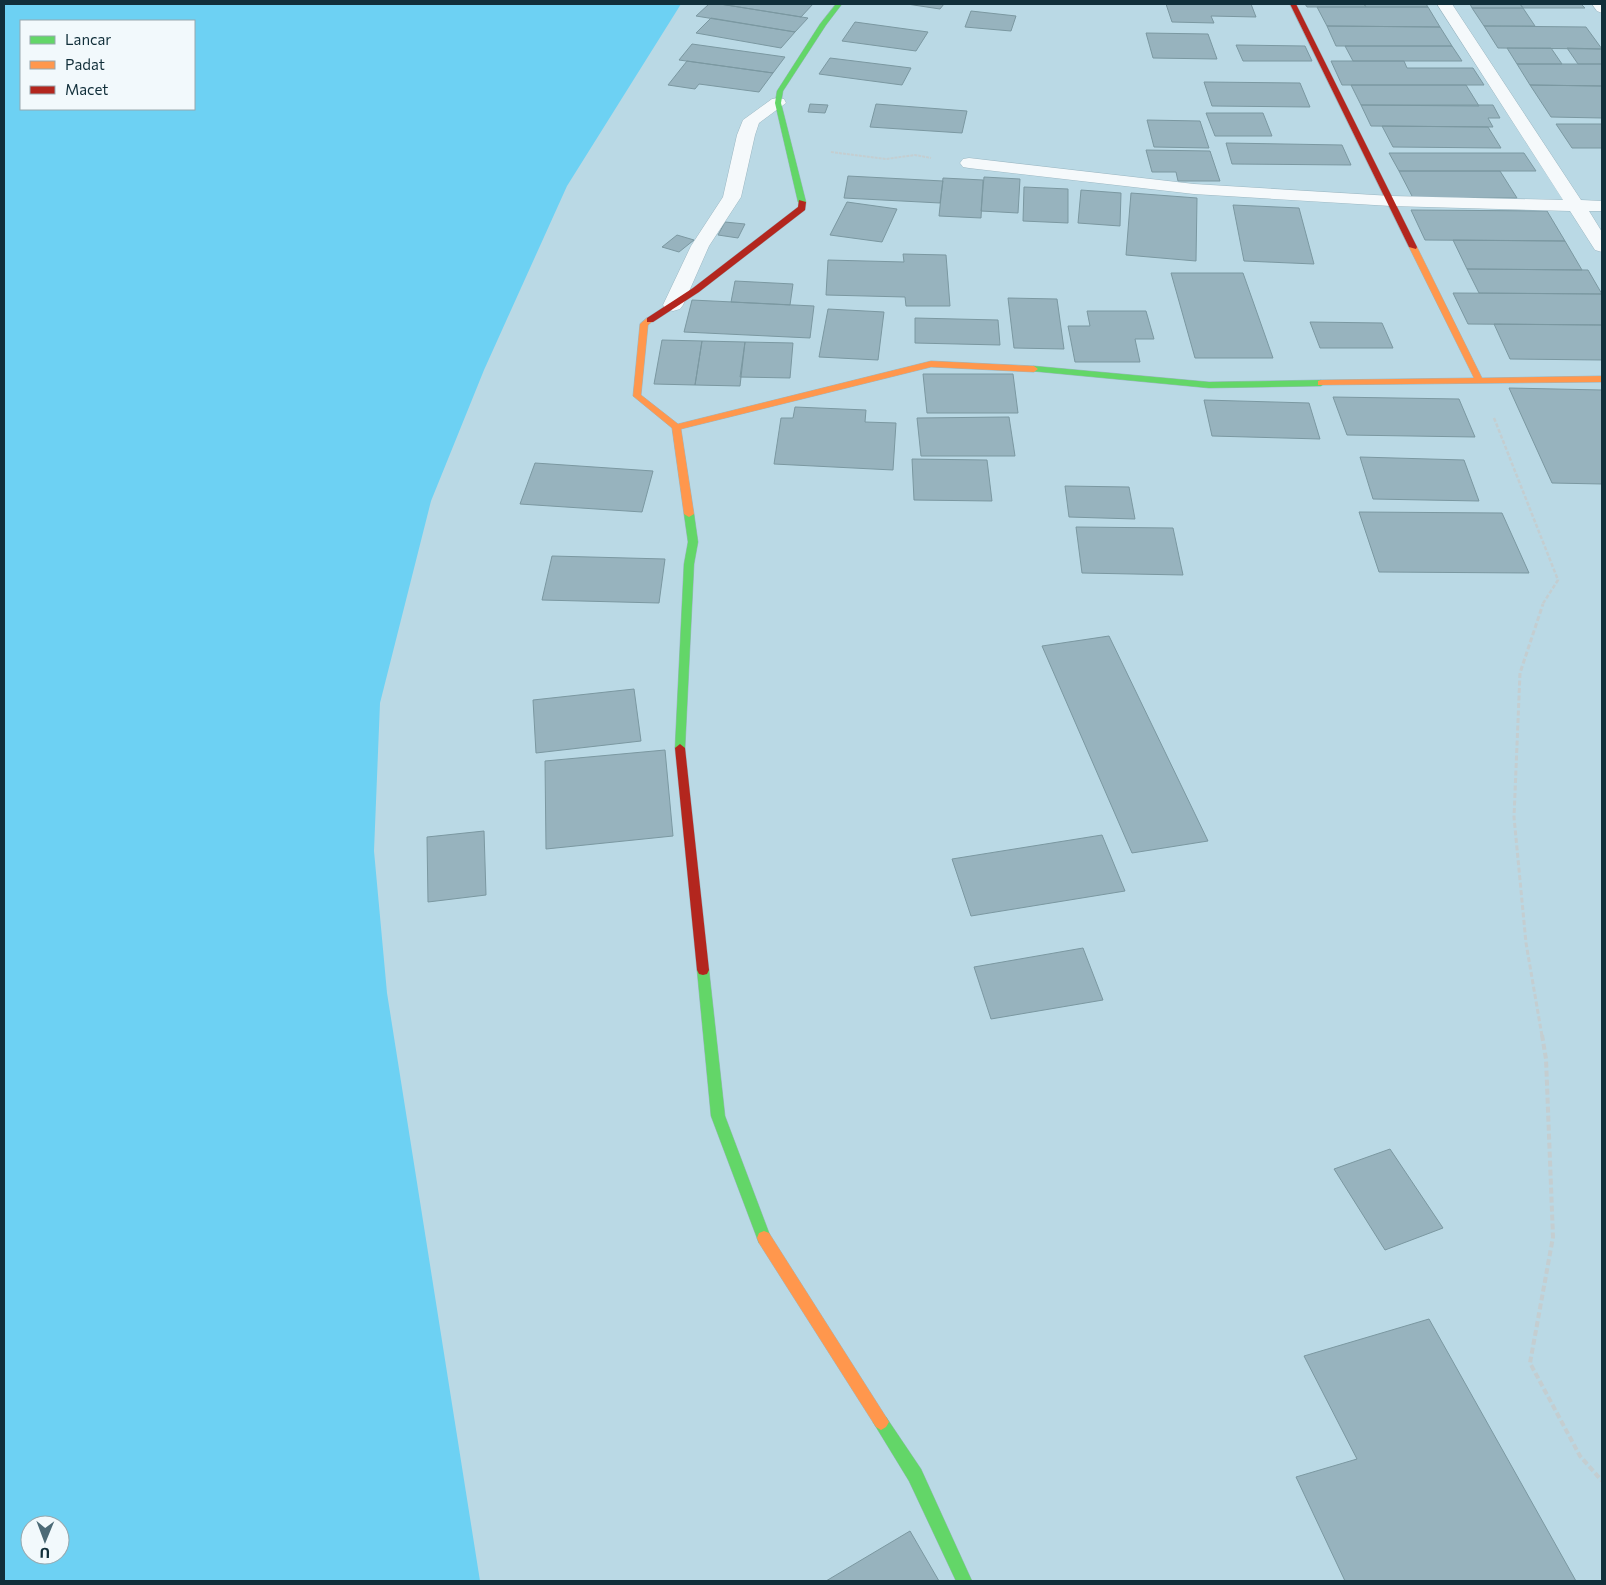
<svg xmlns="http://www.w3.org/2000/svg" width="1606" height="1585" viewBox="0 0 1606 1585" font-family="Commissioner,sans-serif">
<rect width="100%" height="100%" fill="#bad9e5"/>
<path fill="#6dd1f3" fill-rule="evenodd" d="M4,4h677l-114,182 -83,184 -53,131 -51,202 -6,148 13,142 93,588h-476zM21,21h173v88h-173zM30,1525h30v30h-30z"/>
<path fill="#97b3be" stroke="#7b98a1" d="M709,4h11l88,14 -13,14 -99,-16z
M720,4h93l-12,13z
M907,4h37l-4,5z
M1166,4h85l5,13 -45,-1 3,7 -42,-1z
M1305,4h59l2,3h-59z
M1364,4h62l2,3h-62z
M1470,4h50l3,4h-51z
M1520,4h61l4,4h-62z
M1317,7h111l12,20 -113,-1z
M1472,8h51l12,18h-51z
M971,11l45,5 -5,15 -46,-4z
M711,18l84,14 -14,16 -85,-15z
M855,22l73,10 -12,19 -74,-10z
M1327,26l113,1 12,19h-116z
M1484,26l102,1 16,22 -104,-1z
M1146,33l62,1 9,25 -64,-1z
M692,44l93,13 -12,16 -94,-13z
M1236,45l69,1 7,15h-69z
M1345,46h107l10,15h-109z
M1507,48h44l11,16h-45z
M1567,48l35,1v15h-24z
M830,58l81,10 -9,17 -83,-11z
M687,61l86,12 -14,19 -60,-8 -4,5 -27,-4z
M1331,61h73l3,7h66l11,17h-142z
M1517,64h85v22l-72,-1z
M1204,82l96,1 10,24 -98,-1z
M1351,85h115l13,21 -118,-1z
M1530,85l72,1v32l-51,-1z
M810,104l18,1 -3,8 -17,-1z
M876,104l91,7 -5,22 -92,-6z
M1361,105h132l7,13h-12l5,9 -122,-1z
M1206,113h57l9,23h-57z
M1147,120l53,1 9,27 -55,-1z
M1556,124h46v24h-30z
M1382,126l106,1 13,21 -108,-1z
M1226,143l116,2 9,20 -119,-1z
M1146,150l64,1 10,30h-42l-2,-9h-24z
M1389,153h135l12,18h-137z
M1399,171h101l17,27h-104z
M848,176l95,5 -3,22 -96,-5z
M984,177l36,2 -2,34 -37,-2z
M943,178l40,2 -2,38 -42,-2z
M1024,187l44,2v34l-45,-2z
M1081,190l40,3 -1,33 -42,-3z
M1131,193l66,5 -1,63 -70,-6z
M847,202l50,7 -15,33 -52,-7z
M1233,205l66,3 15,56 -70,-3z
M1411,210l136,1 18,30 -140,-1z
M725,222l20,2 -7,14 -20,-3z
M677,235l17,5 -15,12 -17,-5z
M1453,240l112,1 17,29 -115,-1z
M903,254l43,1 4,51h-44l-1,-9 -79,-2 2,-35 76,2z
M1467,269l121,1 14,24 -123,-1z
M1171,273h72l30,85h-78z
M735,281l58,3 -3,21 -59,-3z
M1453,293l149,1v31l-134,-1z
M1008,298l49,1 7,50 -50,-1z
M692,300l122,6 -4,32 -126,-6z
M828,309l56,3 -6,48 -59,-3z
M1087,311h59l8,28h-19l5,23h-65l-7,-36h22z
M915,318l83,2 2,25 -85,-2z
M1310,322l72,1 11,25h-73z
M1494,324l108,1v35l-92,-1z
M662,340l40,1 -7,44 -41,-1z
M702,341l43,1 -5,44 -45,-1z
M745,342l48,1 -3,35 -50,-1z
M923,374h90l5,39h-91z
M1509,388l93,2v94l-50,-1z
M1333,397l126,2 16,38 -128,-2z
M1204,400l105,3 11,36 -108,-3z
M795,407l71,3 -1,12 31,1 -3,47 -119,-6 7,-46h12z
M1009,417l6,39h-94l-4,-38z
M1360,457l104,3 15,41 -106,-2z
M912,459l75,1 5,41 -78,-1z
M535,463l118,8 -11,41 -122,-8z
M1065,486l64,1 6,32 -66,-2z
M1359,512l143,1 27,60 -150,-1z
M1076,527l97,1 10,47 -101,-2z
M552,556l113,3 -6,44 -117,-3z
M1109,636l99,205 -76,12 -90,-207z
M634,689l7,52 -105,12 -3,-53z
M665,750l8,86 -127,13 -1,-88z
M484,831l2,64 -58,7 -1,-65z
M1102,835l23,56 -154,25 -19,-57z
M1083,948l20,52 -112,19 -17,-52z
M1390,1149l53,79 -58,22 -51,-81z
M1429,1319l147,262h-231l-49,-104 61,-18 -53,-103z
M910,1531l29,50h-113z"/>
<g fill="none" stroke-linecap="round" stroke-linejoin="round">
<defs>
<path id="street" d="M1437,4h15l129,196 21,1v10h-13l13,21v20l-7,-2 -25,-39 -179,-5 -197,-12 -225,-26 -6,-1 -3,-4 3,-4 6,-1 225,26 197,12 172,4z
M1592,4h10v9l-5,-2z
M778,98l6,1 2,4 -27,20 -4,12 -14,62 -32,49 -26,59 -3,4 -7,2 -7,-2 -3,-4 28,-59 32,-49 14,-62 6,-15 29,-21z"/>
<path id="fast" d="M836,4h6l-16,21 -43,66 -2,12 25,99 -4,2 -4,-2 -23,-99 2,-12 43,-67z
M1034,366l175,16 112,-2 4,3 -4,3 -112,2 -178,-17 -1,-2z
M689,511l5,3 4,28 -4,22 -9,184 -5,4 -5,-4 9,-184 4,-22 -4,-28z
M703,965l4,1 2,4 16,146 46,122 -2,5 -5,2 -5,-2 -2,-5 -46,-122 -14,-146 2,-4z
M881,1414l5,3 35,52 51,112h-16l-47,-100 -33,-54 -3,-5 3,-5z"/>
<path id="slow" d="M1410,245l7,2 65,131 120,-2v6l-284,3v-4l3,-1 153,-2 -65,-131z
M647,318l7,2 -6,5 -7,70 37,29 253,-63 103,5 4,3 -4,3 -103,-5 -250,62 13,85 -5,3 -5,-3 -12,-86 -39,-32 7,-72z
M764,1231l5,2 117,184 3,5 -3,5 -5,3 -5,-3 -117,-184 -2,-5 2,-5z"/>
<path id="jam" d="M1290,4h6l121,243 -1,2 -7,-2z
M799,200l7,2 -1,8 -106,82 -46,30h-6v-4l46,-30 105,-81z
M680,744l5,4 24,222 -2,4 -4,1 -4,-1 -2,-4 -22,-222z"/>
</defs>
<use href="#street" stroke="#9bb7c2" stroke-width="1"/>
<use href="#fast" stroke="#9bb7c2" stroke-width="1"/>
<use href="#slow" stroke="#9bb7c2" stroke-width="1"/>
<use href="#jam" stroke="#9bb7c2" stroke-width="1"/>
<path stroke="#c4ced1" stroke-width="2" stroke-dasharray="3 1" stroke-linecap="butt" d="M831,152l55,7 29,-4 16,3"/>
<path stroke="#c4ced1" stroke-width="2.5" stroke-dasharray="4 2" stroke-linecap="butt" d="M1494,418l64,162 -16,25"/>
<path stroke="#c4ced1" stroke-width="3" stroke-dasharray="5 2.5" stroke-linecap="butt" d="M1542,1036l-16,-93 -12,-126 6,-144 23,-69"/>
<path stroke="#c4ced1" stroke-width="4" stroke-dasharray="6 3" stroke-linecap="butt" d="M1542,1035l4,24 7,178 -23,126 50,93 22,25"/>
<use href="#street" fill="#f5f9fb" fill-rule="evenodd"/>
<use href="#fast" fill="#63d668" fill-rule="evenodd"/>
<use href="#slow" fill="#ff974d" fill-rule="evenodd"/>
<use href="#jam" fill="#b3261e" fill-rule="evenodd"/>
</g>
<rect width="1606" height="1585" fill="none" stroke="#112f3a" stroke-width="10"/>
<rect x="20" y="20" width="175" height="90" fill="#f2f9fc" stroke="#98a8ae"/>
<rect x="30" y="36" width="25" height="8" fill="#63d668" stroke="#98a8ae"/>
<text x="65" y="45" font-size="15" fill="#112f3a">Lancar</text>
<rect x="30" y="61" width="25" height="8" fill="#ff974d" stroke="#98a8ae"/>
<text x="65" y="70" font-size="15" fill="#112f3a">Padat</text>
<rect x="30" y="86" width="25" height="8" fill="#b3261e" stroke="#98a8ae"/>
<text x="65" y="95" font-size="15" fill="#112f3a">Macet</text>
<g transform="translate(45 1540) rotate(181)"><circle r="24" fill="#f2f9fc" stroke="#98a8ae"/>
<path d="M0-4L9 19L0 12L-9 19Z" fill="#4c6a76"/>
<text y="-8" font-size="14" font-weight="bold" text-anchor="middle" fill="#112f3a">U</text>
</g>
</svg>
